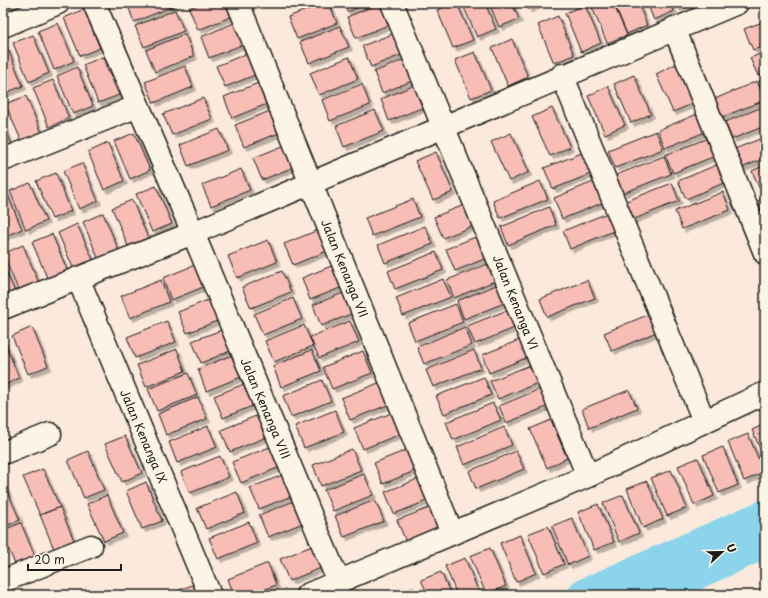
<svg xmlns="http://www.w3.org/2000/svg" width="768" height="598" viewBox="0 0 768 598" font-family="'Playpen Sans',sans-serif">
<defs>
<filter id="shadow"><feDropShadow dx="3.5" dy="3.5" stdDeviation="0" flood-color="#0004"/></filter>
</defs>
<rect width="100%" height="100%" fill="#fbeadb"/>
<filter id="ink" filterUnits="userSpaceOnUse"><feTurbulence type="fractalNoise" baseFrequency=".025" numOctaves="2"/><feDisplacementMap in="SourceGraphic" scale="8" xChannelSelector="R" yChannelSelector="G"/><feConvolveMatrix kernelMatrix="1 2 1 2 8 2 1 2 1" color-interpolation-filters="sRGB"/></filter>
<g filter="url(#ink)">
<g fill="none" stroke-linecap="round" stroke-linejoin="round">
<path stroke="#8bd4ec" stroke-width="33" d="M584,595l181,-79
M648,595l117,-53"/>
</g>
<path fill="#f8bdb5" stroke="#1c1c1c" filter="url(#shadow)" d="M6,3h11l-10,4z
M127,3h46l1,3 -40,16z
M203,3h31l4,11 -40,16 -9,-22z
M324,3h5l8,20 -40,16 -9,-22z
M344,3h25l-22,9z
M381,3l15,19 -40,16 -9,-21z
M454,3h3l16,37 -20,8 -16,-38z
M462,3h23l11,26 -19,8z
M489,3h23l7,16 -20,8z
M525,3h17l-14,6z
M596,3h17l14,32 -20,8 -16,-38z
M614,3h24l9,22 -20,9z
M647,3h24l3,8 -20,9z
M675,3h15l-13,5z
M585,5l16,38 -20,9 -16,-39z
M84,9l16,39 -20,8 -16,-38z
M175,10l9,21 -40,16 -9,-21z
M558,16l16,39 -20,8 -16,-38z
M241,20l8,22 -40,16 -8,-21z
M765,21v25l-12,4 -9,-21z
M58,23l16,38 -20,9 -16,-39z
M340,26l9,21 -40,16 -9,-21z
M402,30l9,21 -40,16 -9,-21z
M185,34l9,22 -39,16 -9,-22z
M33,35l16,38 -20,9 -16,-39z
M512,39l16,38 -20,9 -16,-38z
M7,47l16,39 -20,8v-45z
M256,50l9,21 -40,16 -9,-21z
M475,52l16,38 -20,8 -16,-38z
M765,52v21l-7,3 -8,-18z
M413,56l9,21 -40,16 -8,-21z
M102,57l17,38 -21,8 -15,-38z
M349,57l9,22 -39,16 -9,-22z
M676,64l18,39 -21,9 -17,-38z
M185,66l8,21 -39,16 -9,-21z
M77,67l16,39 -20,8 -16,-38z
M634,75l17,39 -20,9 -17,-39z
M765,78v18l-6,-15z
M53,80l16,38 -20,9 -16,-39z
M263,81l9,21 -40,16 -8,-21z
M757,81l8,19 -48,19 -7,-18z
M420,83l9,22 -40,16 -8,-22z
M362,84l8,21 -40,16 -8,-21z
M608,86l17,39 -20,9 -17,-38z
M26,96l16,37 -20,9 -17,-38z
M203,98l9,21 -40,16 -9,-21z
M765,106v20l-33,13 -7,-17z
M552,108l18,39 -20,9 -18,-39z
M275,109l9,22 -40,16 -9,-22z
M375,110l9,21 -40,16 -8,-21z
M705,111l8,18 -48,19 -7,-18z
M3,123l9,22 -9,4z
M219,129l9,21 -40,16 -8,-21z
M656,131l7,18 -48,19 -7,-18z
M134,133l16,37 -20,9 -16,-38z
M511,133l18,39 -20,9 -18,-39z
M713,136l7,18 -47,19 -8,-18z
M765,137v21l-26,11 -7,-19z
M293,142l8,22 -39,16 -9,-22z
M108,143l16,38 -20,9 -16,-38z
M436,152l17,40 -20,8 -18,-39z
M584,152l9,21 -40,16 -9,-21z
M664,156l7,18 -48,19 -7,-18z
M726,161l7,18 -47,20 -8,-18z
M82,163l16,38 -19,8 -16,-38z
M765,165v25l-4,2 -9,-21z
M241,169l9,21 -39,16 -9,-21z
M56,173l15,38 -19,8 -16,-38z
M540,181l8,18 -48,19 -7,-17z
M593,182l9,21 -40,16 -8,-21z
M30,183l16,38 -20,9 -16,-39z
M672,183l7,18 -47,19 -8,-18z
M156,186l16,38 -20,8 -16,-38z
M6,191l16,38 -19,8v-45z
M723,192l7,18 -48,19 -7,-18z
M765,198v21l-8,-18z
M413,199l7,18 -48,19 -7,-18z
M132,200l16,38 -20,8 -16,-38z
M474,201l9,21 -40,16 -9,-21z
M549,207l7,18 -48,20 -7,-18z
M610,212l8,17 -48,20 -7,-18z
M103,213l16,38 -20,9 -16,-38z
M77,224l17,38 -20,8 -16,-37z
M425,226l8,18 -48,19 -7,-18z
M323,228l9,21 -39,16 -9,-21z
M485,233l9,22 -39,16 -9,-22z
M52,234l16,38 -20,8 -16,-38z
M268,240l9,22 -40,16 -9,-22z
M23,245l16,38 -20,9 -16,-38z
M436,252l7,18 -48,19 -7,-18z
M495,261l7,17 -48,20 -7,-18z
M202,262l9,22 -40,16 -8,-22z
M341,262l9,22 -40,16 -8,-22z
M3,264l12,28 -12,5z
M282,271l9,21 -40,16 -9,-21z
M443,279l8,18 -48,19 -7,-18z
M161,280l8,22 -39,16 -9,-22z
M587,280l8,18 -48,19 -7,-18z
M504,282l8,18 -48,19 -7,-18z
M353,289l8,21 -40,16 -8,-21z
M218,296l9,21 -40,16 -9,-21z
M293,298l9,21 -39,16 -9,-21z
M456,304l7,18 -48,19 -7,-18z
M515,307l7,18 -47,19 -8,-18z
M652,313l7,18 -47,20 -8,-18z
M167,321l9,21 -41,16 -8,-21z
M350,321l9,21 -40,16 -9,-21z
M304,325l9,21 -39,16 -9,-21z
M232,326l8,21 -39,16 -9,-22z
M32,327l16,39 -20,8 -16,-38z
M465,327l7,18 -48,19 -7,-17z
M529,336l7,18 -47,19 -7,-18z
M4,340l15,38 -16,8v-45z
M177,349l8,22 -39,16 -9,-22z
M312,350l9,21 -40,16 -8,-21z
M474,350l7,18 -48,19 -7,-17z
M363,351l9,22 -40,16 -9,-22z
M237,353l9,22 -40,16 -8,-22z
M538,362l7,18 -47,19 -8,-18z
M188,373l9,22 -40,16 -9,-22z
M484,377l7,18 -47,19 -8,-18z
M254,380l8,22 -39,16 -9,-22z
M322,380l9,21 -40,16 -8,-21z
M381,382l9,22 -40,16 -9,-22z
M547,386l7,18 -48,19 -7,-17z
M629,390l8,18 -48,20 -7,-19z
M198,397l9,22 -41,16 -8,-21z
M493,403l8,17 -48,20 -7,-18z
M335,410l9,22 -40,16 -9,-22z
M394,412l9,21 -40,16 -9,-21z
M261,414l8,22 -39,16 -9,-22z
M551,420l16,38 -20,10 -17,-39z
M765,424v36l-13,-30z
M208,426l9,21 -40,16 -8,-21z
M504,427l8,18 -48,20 -7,-18z
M748,434l16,38 -20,9 -16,-39z
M125,436l17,37 -20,9 -17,-38z
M272,446l8,21 -39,16 -9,-21z
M414,447l8,21 -39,16 -9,-21z
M723,447l15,38 -19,8 -16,-38z
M352,449l9,21 -40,16 -8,-21z
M88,451l16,39 -20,8 -16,-38z
M516,451l8,18 -48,20 -7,-18z
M220,456l9,21 -39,16 -9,-21z
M698,458l16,38 -20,9 -16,-39z
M43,469l17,38 -20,8 -17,-38z
M671,470l16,38 -20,8 -16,-38z
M290,472l9,21 -40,16 -9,-21z
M364,474l9,21 -40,16 -9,-21z
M425,476l9,22 -40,16 -9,-22z
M647,481l16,38 -20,9 -16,-39z
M3,482l17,38 -17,7z
M146,482l16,39 -20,8 -16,-38z
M237,492l8,21 -39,16 -9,-21z
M107,495l16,38 -19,8 -17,-37z
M623,495l16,38 -20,9 -16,-39z
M299,499l9,22 -40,16 -9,-22z
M375,500l9,21 -40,16 -9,-21z
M598,504l16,38 -20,8 -16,-38z
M437,505l9,21 -40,16 -9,-22z
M60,507l16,38 -20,9 -16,-39z
M572,518l16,38 -20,9 -16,-39z
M249,522l8,21 -39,16 -9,-21z
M21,523l16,38 -20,8 -14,-33v-6z
M548,526l16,38 -20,9 -16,-39z
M520,535l16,38 -20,9 -16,-39z
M319,543l9,22 -39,16 -9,-22z
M490,548l16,38 -20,8 -16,-38z
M465,558l15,37h-23l-12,-29z
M268,563l8,22 -25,10h-17l-6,-16z
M441,572l10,23h-23l-7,-15z
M197,583l5,12h-24l-1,-4z
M413,588l3,7h-22z"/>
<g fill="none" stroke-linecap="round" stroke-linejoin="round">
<defs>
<path id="minor" d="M94,3l99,230 146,350
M238,3l214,530
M392,3l196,473
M3,26l55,-23
M674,28l91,225
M562,75l142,346
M3,160l135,-54
M78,278l132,317
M3,308l190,-75 544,-230
M3,453l47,-19
M3,581l88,-35
M307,595l281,-119 177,-83"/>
</defs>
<use href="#minor" stroke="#1c1c1c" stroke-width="25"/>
<use href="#minor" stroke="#fcf5e5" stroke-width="22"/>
</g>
</g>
<g text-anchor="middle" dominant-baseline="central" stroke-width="3" stroke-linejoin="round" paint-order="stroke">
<g font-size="12" fill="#1c1c1c" stroke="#fcf5e5">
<text transform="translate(345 268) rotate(68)">Jalan Kenanga VII</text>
<text transform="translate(516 302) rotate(68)">Jalan Kenanga VI</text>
<text transform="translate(266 408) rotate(67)">Jalan Kenanga VIII</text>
<text transform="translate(144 436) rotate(67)">Jalan Kenanga IX</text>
</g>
</g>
<rect width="768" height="598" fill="none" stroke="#fcf5e5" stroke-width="16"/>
<rect x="8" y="8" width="752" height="582" fill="none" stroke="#1c1c1c" stroke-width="1.5" filter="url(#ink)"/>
<g transform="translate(722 552) rotate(68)" stroke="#fcf5e5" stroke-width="3" paint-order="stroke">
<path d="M0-3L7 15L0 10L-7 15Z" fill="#1c1c1c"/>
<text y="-6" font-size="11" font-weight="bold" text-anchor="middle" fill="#1c1c1c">U</text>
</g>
<path d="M28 564v6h93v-6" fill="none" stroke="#1c1c1c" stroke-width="2"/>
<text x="34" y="564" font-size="12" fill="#1c1c1c" stroke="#fcf5e5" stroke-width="3" paint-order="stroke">20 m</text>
</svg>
